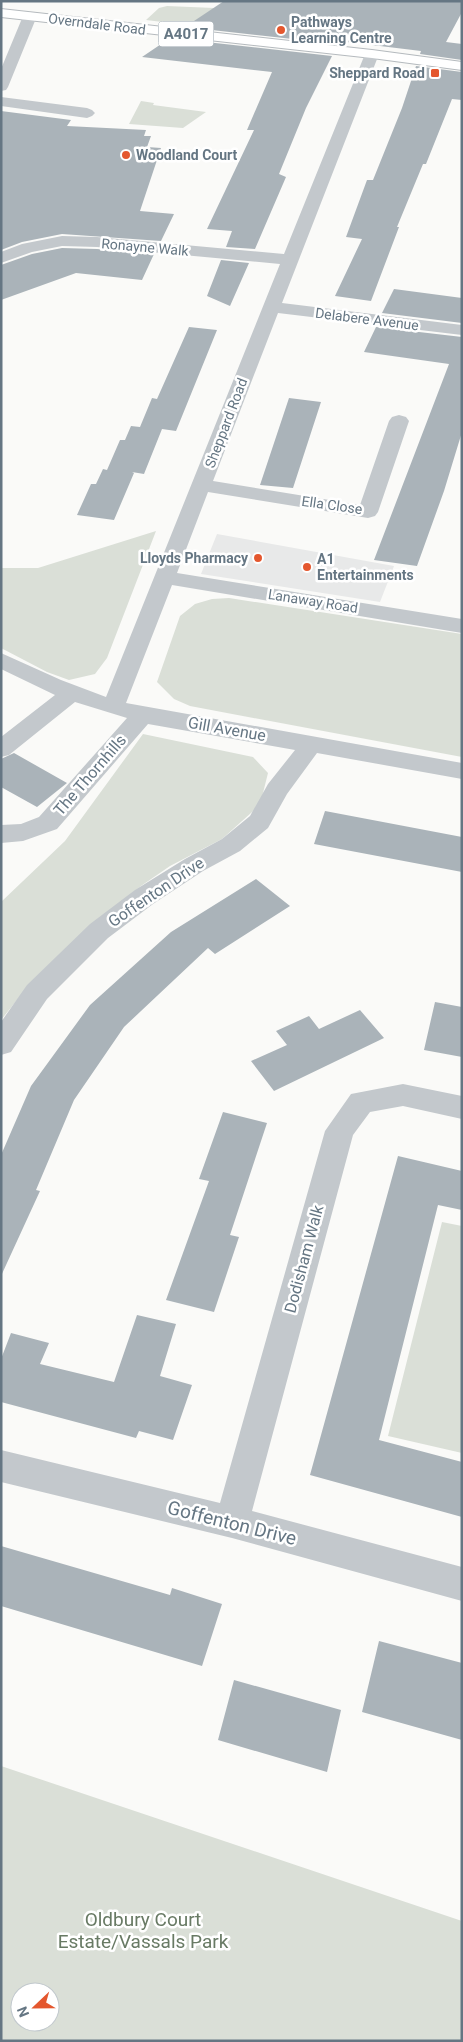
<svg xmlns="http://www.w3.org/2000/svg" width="463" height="2042" viewBox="0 0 463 2042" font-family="Roboto,sans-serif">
<rect width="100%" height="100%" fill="#fafaf8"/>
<path fill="#e8e9e9" d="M217,534l177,32 -14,36 -179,-28z"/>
<path fill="#dadfd7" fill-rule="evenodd" d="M167,6l47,2 95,32 -163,-20 13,-12z
M141,101l13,2 -1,2 53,7 -23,16 -54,-4z
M156,531l-49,127 -12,16 -26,6 -22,-8 -46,-24v-80h37z
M229,598l233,36v123l-272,-51 -16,-7 -17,-17 23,-66 15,-12 17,-5z
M143,734l110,23 15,16 -8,32 -38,34 -52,27 -29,20 -60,48 -48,46 -32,40v-118l64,-61z
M442,1222l20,4v227l-74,-17z
M1,1766l461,155v120h-461zM20,1992h30v30h-30z"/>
<path fill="#aab3b9" d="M224,1h238v11l-16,30 16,2v16l-42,-6 1,-3 -82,-10 -1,3 -153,-17z
M170,38l162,18 -26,52 -27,66 7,3 -3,7 -28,65 -29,-2 6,-16 -25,-2 47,-99h-7l25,-58 -130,-15z
M416,66l46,6v28l-10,-1 -26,65h-3l-26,63h2l-28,74 -36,-5 27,-57 -16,-2 21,-57h6l29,-72z
M1,111l70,9 -4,6 79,4 -2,6h7l-4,11 14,1 -21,63 34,3 -13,27 -99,-7 -40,8 -21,8z
M62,248l35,1 57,5 -12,26 -66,-7 -75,27v-35l31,-11z
M221,260l28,3 -19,43 -23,-10z
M394,289l68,9v25l-80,-10z
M189,327l28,3 -41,101 -14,-2 -18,45 -12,-2 2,1 -20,47 -37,-5 14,-31h5l7,-15 4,1 13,-30h5l6,-14 9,1 12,-29 5,1z
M376,327l86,10v95l-18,59 -27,75 -43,-6 75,-196 -85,-12z
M289,398l32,4 -28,86 -33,-3z
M14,753l53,30 -30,24 -36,-20v-28z
M325,811l137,26v35l-148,-28z
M256,879l34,27 -75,48 -7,-6 -84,79 -50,73 -38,90 4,1 -39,85v-121l30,-69 59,-81 81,-73z
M435,1002l27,5v50l-38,-7z
M360,1010l24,28 -110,53 -23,-30 36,-16 -11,-14 33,-15 10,13z
M223,1112l44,11 -37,112 9,2 -25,75 -48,-12 43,-119 -10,-2z
M398,1156l64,15v39l-24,-5 -59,235 83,22v55l-152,-42z
M137,1315l39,9 -16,52 32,9 -19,55 -34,-9 -3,7 -135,-36v-43l10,-26 38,10 -9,21 74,18z
M1,1546l169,49 2,-7 50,16 -20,62 -201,-60z
M379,1641l83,22v77l-100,-28z
M234,1680l107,30 -14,62 -109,-32z"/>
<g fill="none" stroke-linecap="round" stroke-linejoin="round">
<defs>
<path id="primary" d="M1,9l371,41 90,12v8l-90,-12 -371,-41z"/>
</defs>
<use href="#primary" stroke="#b5babe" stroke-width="2"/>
<path fill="#c3c8cc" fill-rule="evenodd" d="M30,12l7,4 -29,71 -2,3 -5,1v-22l22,-53z
M372,50l5,1 2,3 -97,249 180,22v10l-184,-22 -65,168 147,24 29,-84 3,-4 7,-2 7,2 3,4 -31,91 -3,4 -7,2 -160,-26 -31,81 285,46v14l-290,-48 -46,118 336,60v16l-145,-26 -30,41 -19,34 -28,23 -37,20 -50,33 -45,34 -61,61 -36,53 -10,3v-33l26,-37 63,-61 45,-34 50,-31 37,-20 28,-23 18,-32 27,-34 -147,-26 -91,105 -34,12 -22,2v-18l20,-1 18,-7 88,-99 -52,-16 -66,53 -8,2v-20l54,-42 -54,-26v-16l60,27 45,17 174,-433 -183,-17 -35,-1 -30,6 -31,11v-11l21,-8 40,-8 35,1 187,17 81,-200 2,-3z
M1,97l86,11 5,2 3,3 -3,3 -5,2 -86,-12z
M403,1084l59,12v23l-59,-13 -33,6 -17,23 -101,376 210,56v34l-230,-63 -231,-56v-32l219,53 105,-372 26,-37z"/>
<use href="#primary" fill="#fff" fill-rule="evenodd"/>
</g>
<g fill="#e4572e" stroke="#fff" stroke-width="2">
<circle cx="281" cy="30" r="5"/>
<rect x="430" y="68" width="10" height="10" rx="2.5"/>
<circle cx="126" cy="155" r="5"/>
<circle cx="258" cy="558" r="5"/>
<circle cx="307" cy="567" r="5"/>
</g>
<g text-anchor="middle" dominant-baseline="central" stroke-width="5" stroke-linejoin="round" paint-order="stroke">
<g font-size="14" font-weight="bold" fill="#657683" stroke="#fff" text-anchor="start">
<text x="291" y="22">Pathways<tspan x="291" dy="16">Learning Centre</tspan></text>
<text x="425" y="73" text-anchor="end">Sheppard Road</text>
<text x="136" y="155">Woodland Court</text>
<text x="248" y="558" text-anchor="end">Lloyds Pharmacy</text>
<text x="317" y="559">A1<tspan x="317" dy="16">Entertainments</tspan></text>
</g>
<g font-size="14" fill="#657683" stroke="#fff">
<text transform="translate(97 24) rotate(7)">Overndale Road</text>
<text transform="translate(145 247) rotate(5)">Ronayne Walk</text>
<text transform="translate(367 319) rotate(7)">Delabere Avenue</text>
<text transform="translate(226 423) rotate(-69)">Sheppard Road</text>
<text transform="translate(332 505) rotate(8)">Ella Close</text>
<text transform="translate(313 601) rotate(9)">Lanaway Road</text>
</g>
<rect fill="#fff" stroke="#939fa8" stroke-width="1" x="158.5" y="21.5" width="55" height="25" rx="4"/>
<g font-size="15" font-weight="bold" fill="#657683">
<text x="186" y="34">A4017</text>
</g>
<g font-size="16" fill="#657683" stroke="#fff">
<text transform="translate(227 729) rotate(10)">Gill Avenue</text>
<text transform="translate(90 775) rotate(-49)">The Thornhills</text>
<text transform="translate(156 892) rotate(-34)">Goffenton Drive</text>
<text transform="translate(304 1259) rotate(-75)">Dodisham Walk</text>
</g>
<g font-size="19" fill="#657683" stroke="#fff">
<text transform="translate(232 1523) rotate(14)">Goffenton Drive</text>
</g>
<g font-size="19" fill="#687a64" stroke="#fff">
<text x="143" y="1919">Oldbury Court<tspan x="143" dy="22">Estate/Vassals Park</tspan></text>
</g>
</g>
<rect width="463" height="2042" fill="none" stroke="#657683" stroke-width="5"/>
<g transform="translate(35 2007) rotate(248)"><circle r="24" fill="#ffffff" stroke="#c1c8cd"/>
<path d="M0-4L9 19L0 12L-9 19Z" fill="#e4572e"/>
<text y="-8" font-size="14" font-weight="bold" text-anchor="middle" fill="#657683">N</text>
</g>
</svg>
